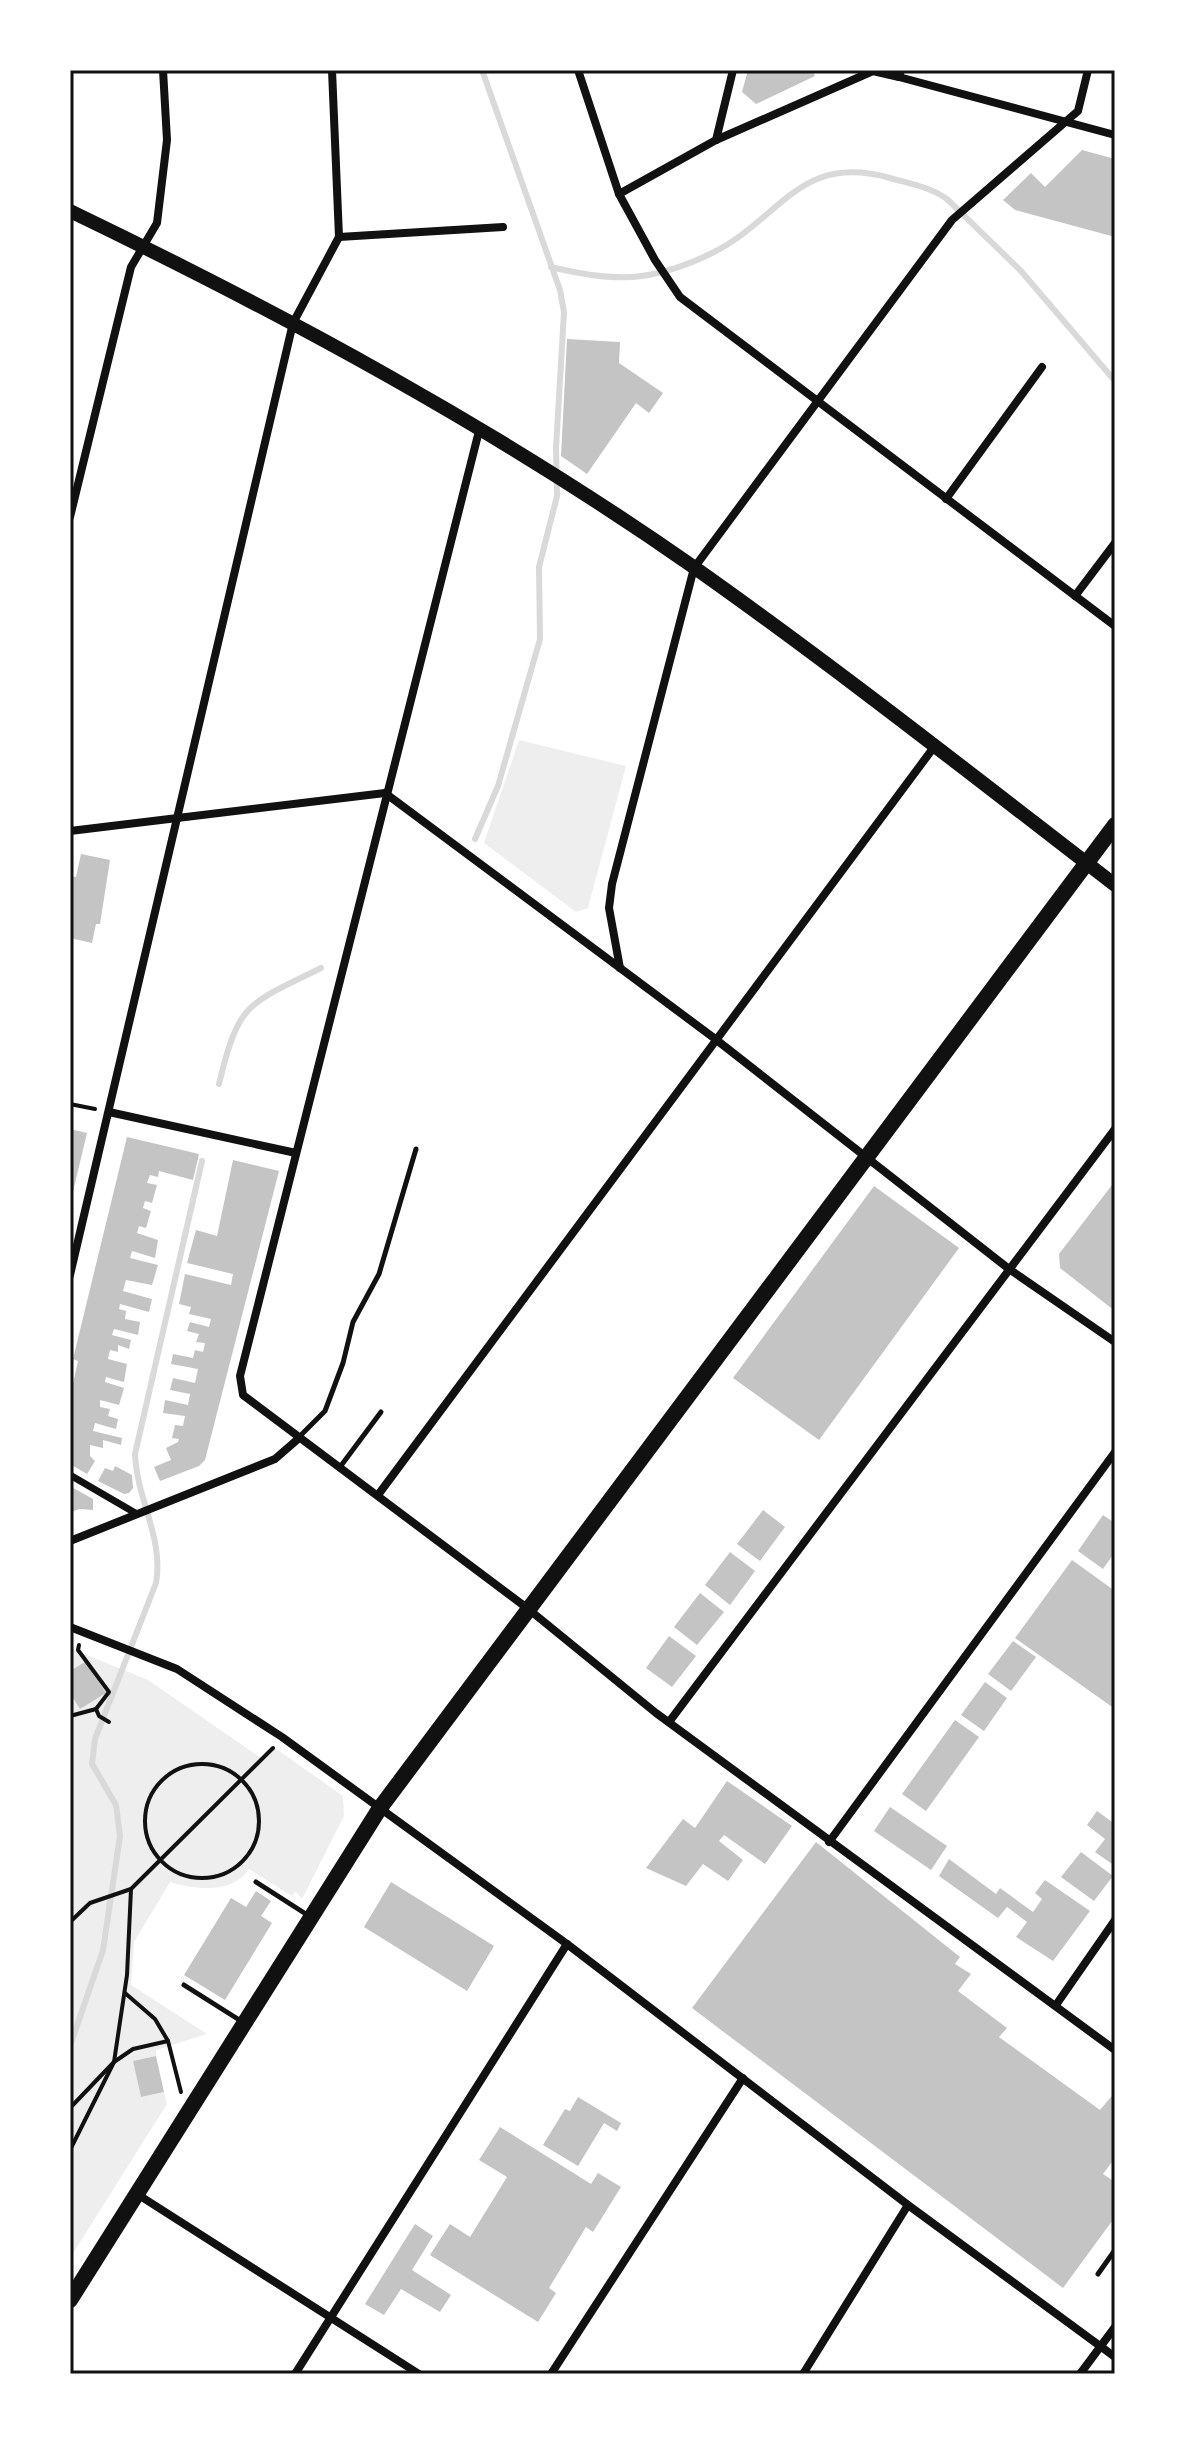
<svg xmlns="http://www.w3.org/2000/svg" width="1185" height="2444" viewBox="0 0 1185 2444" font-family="'Nunito Sans',sans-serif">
<rect width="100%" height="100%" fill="#fff"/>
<g fill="#eee">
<path d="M519,740L626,766L588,908L576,912L484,843Z"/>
<path d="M70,1648L148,1680L264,1760L275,1748L343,1796L344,1816L302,1899L296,1891L292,1896L249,1869C232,1895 194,1889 170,1882L134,1942L131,1985L207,2034L156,2050V2056L133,2061L141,2097L164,2092L167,2104L70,2258Z"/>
</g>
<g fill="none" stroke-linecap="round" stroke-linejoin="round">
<g stroke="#d9d9d9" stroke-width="6">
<path d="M551,267C613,282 650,283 710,254C781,220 798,152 890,178C911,184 930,187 947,199L1021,271L1115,381"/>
<path d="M475,839L498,786L540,639L539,567L557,496L556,448L564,312L560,290L482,70"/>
<path d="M219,1084C239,1001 247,1005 321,968"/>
<path d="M70,2046L103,1950L120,1836L116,1805L92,1764L95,1739L156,1583C164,1538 137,1501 135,1454L202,1161"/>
</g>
</g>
<g fill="#c4c4c4">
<path d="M748,70H812L815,76L756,104L742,92Z"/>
<path d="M1082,150L1115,159V237L1015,210L1003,200L1031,173L1045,187Z"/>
<path d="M567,339L620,342L619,363L663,393L649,413L636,403L587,474L561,456Z"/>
<path d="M81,854L110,860L100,924H96L92,943L70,938V876L76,877Z"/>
<path d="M70,1129L87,1133L71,1200H70Z"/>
<path d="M127,1137L199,1154L193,1180L159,1171L158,1177L150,1175L147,1183L157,1185L152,1203L145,1201L143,1208L151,1211L146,1228L139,1226L137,1233L158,1240L155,1258L132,1251L130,1258L158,1265L152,1285L126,1280L123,1291L152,1299L149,1312L120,1304L119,1309L126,1311L125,1319L140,1322L138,1335L114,1329L112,1335L131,1340L129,1349L118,1345V1352L110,1350L108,1359L127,1364L124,1382L106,1377L105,1382L124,1388L119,1405L100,1400V1407L110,1409L108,1416L118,1419L116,1429L95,1423L93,1431L122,1438L121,1445L103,1440V1448L90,1445V1456L95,1461L87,1474L70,1464V1397L78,1361L73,1359Z"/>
<path d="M233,1160L279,1171L205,1460L199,1466L160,1481L154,1467L171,1460L166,1448L178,1442L179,1439L172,1438L175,1425L183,1426L185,1416L163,1413L165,1400L188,1405L190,1394L170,1390L173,1378L195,1383L198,1369L171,1364L173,1354L193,1358L195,1350L203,1352L205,1343L196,1342L199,1334L187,1331L190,1322L209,1327L211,1319L189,1314L191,1307L179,1304L185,1274L231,1285L233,1274L187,1263L196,1230L217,1236Z"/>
<path d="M1115,1181V1311L1060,1268L1059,1254Z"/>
<path d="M874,1186L959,1248L819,1440L733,1378Z"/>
<path d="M115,1466L132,1475L133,1488L129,1493L124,1494L98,1481L105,1468L113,1471Z"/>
<path d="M70,1486L93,1499V1510L80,1509L70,1512Z"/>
<path d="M763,1510L785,1527L760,1561L737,1544Z"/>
<path d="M1103,1515L1115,1523V1552L1103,1569L1078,1551Z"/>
<path d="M730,1552L755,1571L730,1605L705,1585Z"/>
<path d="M1072,1560L1115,1591V1709L1015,1638Z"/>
<path d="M700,1593L724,1612L697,1645L674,1627Z"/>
<path d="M669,1636L696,1656L672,1687L646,1668Z"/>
<path d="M1013,1641L1036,1657L1011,1691L988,1674Z"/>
<path d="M85,1662L106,1693L80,1709L70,1693V1671Z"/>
<path d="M985,1682L1007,1698L984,1731L961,1715Z"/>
<path d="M955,1720L979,1737L926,1811L902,1794Z"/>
<path d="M727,1781L792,1826L765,1864L724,1835L719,1841L743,1860L728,1881L703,1864L686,1886L646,1868L683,1819L695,1828Z"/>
<path d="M890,1807L947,1846L931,1870L874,1831Z"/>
<path d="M1097,1811L1115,1824V1866L1095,1852L1105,1839L1087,1825Z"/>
<path d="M816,1842L960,1957L955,1964L971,1974L958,1991L1007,2028L999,2037L1100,2110L1115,2092V2158L1103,2174L1115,2182V2217L1063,2288L692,2008Z"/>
<path d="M1081,1852L1113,1876L1094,1901L1061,1877Z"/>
<path d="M949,1859L996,1894L1000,1888L1033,1912L1042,1899L1035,1893L1045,1880L1090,1911L1053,1961L1016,1937L1027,1922L1007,1907L998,1918L939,1876Z"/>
<path d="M391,1882L494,1946L467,1991L364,1927Z"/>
<path d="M256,1891L271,1901L261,1916L272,1923L225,2000L184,1975L231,1898L246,1907Z"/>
<path d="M156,2056L164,2092L141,2097L133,2061Z"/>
<path d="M578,2097L621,2123L617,2131L604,2123L578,2166L543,2145L565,2109L570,2111Z"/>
<path d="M500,2127L591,2184L598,2173L621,2187L593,2232L586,2227L549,2288L556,2293L538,2322L430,2255L450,2224L470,2237L507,2177L479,2160Z"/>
<path d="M415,2224L433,2236L412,2270L451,2295L440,2312L401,2289L384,2315L365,2304Z"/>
</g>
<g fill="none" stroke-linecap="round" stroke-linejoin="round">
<g stroke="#111" stroke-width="4">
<path d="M70,1104L95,1109"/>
<path d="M79,1645L78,1650L109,1692L96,1709"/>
<path d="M70,1712L71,1701"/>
<path d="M70,1716L96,1709L99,1716L109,1722"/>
<circle cx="202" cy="1821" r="57"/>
<path d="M70,1922L90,1903L131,1889L273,1748"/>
<path d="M70,1949V1953"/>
<path d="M125,1993L155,2019L168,2041"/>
<path d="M70,2108L114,2062L127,1975L131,1889"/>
<path d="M70,2150L114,2062L133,2049L168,2041L181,2092"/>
</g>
<g stroke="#111" stroke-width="5">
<path d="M298,1438L325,1411L343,1363L353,1322L379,1274L416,1149"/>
<path d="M340,1467L381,1412"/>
<path d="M256,1882L309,1916"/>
<path d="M184,1985L241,2021"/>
<path d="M1098,2274L1115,2250"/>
</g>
<path stroke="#111" stroke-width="7" d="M70,1475L137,1514"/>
<g stroke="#111" stroke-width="8">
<path d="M578,70L619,194L655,260L680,297L1115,626"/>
<path d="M899,77L1115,135"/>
<path d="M716,140L733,70"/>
<path d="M619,194L716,140L873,71L899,77L901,70"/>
<path d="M339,237L503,227"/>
<path d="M479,431L240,1376L243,1395L527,1608L656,1713L1115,2050"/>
<path d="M946,499L1042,367"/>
<path d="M70,517L131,267L157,223L167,140L163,70"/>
<path d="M1075,596L1115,543"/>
<path d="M385,793L714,1038L1009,1269L1115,1342"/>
<path d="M70,831L385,793"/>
<path d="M620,968L609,908L612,884L694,568L952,220L1078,111L1088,70"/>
<path d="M109,1112L296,1153"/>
<path d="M70,1275L293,323L339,237L332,70"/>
<path d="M378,1495L934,747"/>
<path d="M70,1541L275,1459L298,1439"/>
<path d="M70,1627L177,1669L282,1737L567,1944L908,2205L1115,2357"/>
<path d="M669,1722L1115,1129"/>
<path d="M829,1842L1115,1452"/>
<path d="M1056,2005L1115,1920"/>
<path d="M137,2194L419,2374"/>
<path d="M295,2374L567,1944"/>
<path d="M551,2374L743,2078"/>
<path d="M803,2374L908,2205"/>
<path d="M1080,2374L1115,2327"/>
</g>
<path stroke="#111" stroke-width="14" d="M70,211C286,315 498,430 695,568C838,669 976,778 1115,885"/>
<path stroke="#111" stroke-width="16" d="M70,2300L380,1808L1115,825"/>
</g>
<rect width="1185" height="2444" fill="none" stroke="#ffffff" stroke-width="144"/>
<rect x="72" y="72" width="1041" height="2300" fill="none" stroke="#111" stroke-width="3"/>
</svg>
